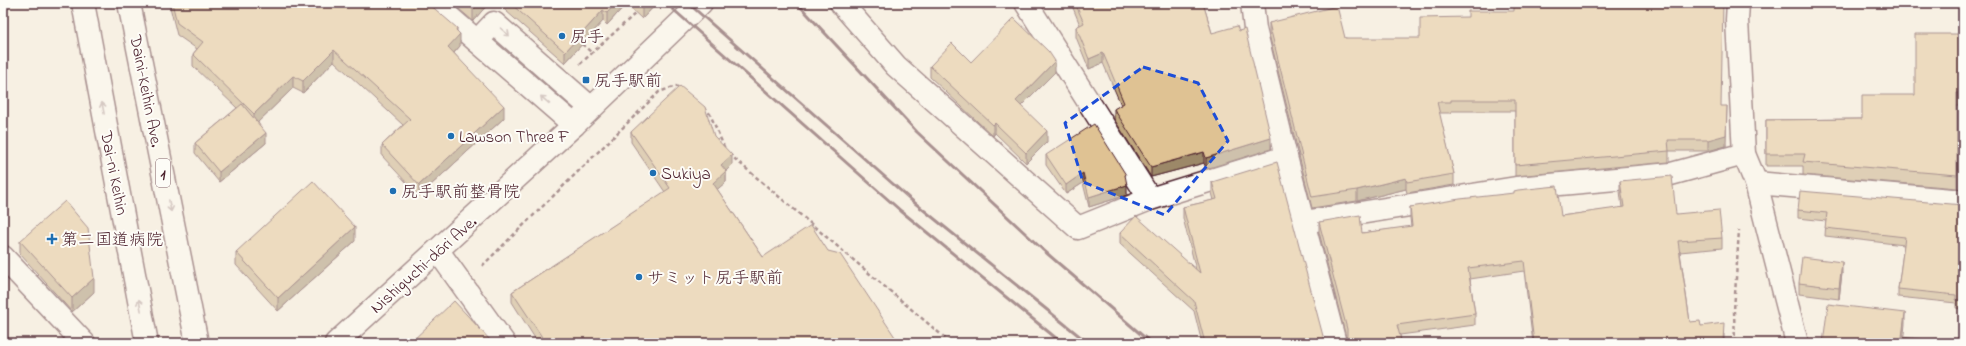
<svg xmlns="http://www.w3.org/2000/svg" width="1966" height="346" viewBox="0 0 1966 346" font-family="'Indie Flower','Klee One',sans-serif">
<rect width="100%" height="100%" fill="#f7f0e3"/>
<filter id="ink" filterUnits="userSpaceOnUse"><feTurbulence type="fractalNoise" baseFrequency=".025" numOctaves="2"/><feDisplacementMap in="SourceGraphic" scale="8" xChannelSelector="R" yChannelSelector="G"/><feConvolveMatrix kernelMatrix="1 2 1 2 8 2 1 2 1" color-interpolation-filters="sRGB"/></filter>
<g filter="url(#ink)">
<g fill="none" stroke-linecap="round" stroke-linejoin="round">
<defs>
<g id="minor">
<path d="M433,3L574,125"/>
<path d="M841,3L896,66L1078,228L1150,199L1286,157"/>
<path d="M1026,3L1150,199"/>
<path d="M1252,3L1255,29L1286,157L1335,343"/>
<path d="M1738,3L1737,20L1744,154L1756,183L1797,343"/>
<path d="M477,41L494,23L591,108"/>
<path d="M1756,183L1963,201"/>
<path d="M1304,222L1516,188L1671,174L1744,154"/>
<path d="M438,251L504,343"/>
<path d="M3,257L84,343"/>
</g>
<path id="major" d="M336,343L574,125L701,3"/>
<g id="highway">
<path d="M83,3L147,343"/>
<path d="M129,3L197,343"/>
</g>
</defs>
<use href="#minor" stroke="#4a1f2b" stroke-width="25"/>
<use href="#major" stroke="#4a1f2b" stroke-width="25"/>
<use href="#highway" stroke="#4a1f2b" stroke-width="25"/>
<g stroke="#4a1f2b" stroke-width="2.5" stroke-dasharray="4 3" stroke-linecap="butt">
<path d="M582,44L592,53"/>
<path d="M580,64L638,11"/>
<path d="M703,108L710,114L725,149"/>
<path d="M729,154L951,343"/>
<path d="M482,266L659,92L676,86L679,88"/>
<path d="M1735,343L1734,311L1739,230"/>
</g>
<use href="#minor" stroke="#fdfcf7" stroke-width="22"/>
<use href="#major" stroke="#fdfcf7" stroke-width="22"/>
<use href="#highway" stroke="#fdfcf7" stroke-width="22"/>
<g stroke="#4a1f2b" stroke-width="3">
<path d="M666,3L901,211L1062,343"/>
<path d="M688,3L910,199L1088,343"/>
<path d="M797,3L917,132L1042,249L1151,343"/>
</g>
</g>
<g fill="#c0a77e" stroke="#4a1f2b">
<path d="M169,3H428L457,31L460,46L454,53L504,118L419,196L382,156V145L403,125L334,61L303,93L293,88L258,122L266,143L219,182L195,153V143L237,108L193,66V54L197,49L177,35Z"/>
<path d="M452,3H489L473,21Z"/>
<path d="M497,3H657L642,19L626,4L607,25L603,21L565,63Z"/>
<path d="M1071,3H1203L1212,33L1271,149L1206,169L1204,163L1151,177L1114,119V109L1121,105L1103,63L1089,69L1076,37V27L1080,25Z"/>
<path d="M1269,23L1345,38L1721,106L1726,146L1708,151H1669V162L1515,176V111H1451V113H1439L1454,174V185L1407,193L1406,189L1357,201L1312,208L1269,34Z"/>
<path d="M1963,34V106H1957V188L1803,175V166H1766V120L1862,119L1915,95Z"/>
<path d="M971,62L1055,72L1021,106L1047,142L1026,163L995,133L993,136L930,77V66Z"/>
<path d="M631,132L714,136L732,165L726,171V182L717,189L763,257L828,251L899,343H538L512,302V292L665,192L631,142Z"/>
<path d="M1046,155L1126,181L1127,195L1089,207L1083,183L1066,194L1046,165Z"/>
<path d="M1620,181L1676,214L1722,238V248L1680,252L1690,322L1701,326L1724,334V343H1533L1524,271L1470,279L1475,314V325L1400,335L1401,343L1344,341L1346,337L1319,232V222L1362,233L1411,227L1410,218V207L1561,216L1622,208L1620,191Z"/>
<path d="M1212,182L1323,336L1326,342L1329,343H1202L1194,311L1120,244V233L1196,270L1183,218V207L1214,200L1212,193Z"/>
<path d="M1962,205H1963V309L1956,308V303L1898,297V289L1904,245L1825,236L1826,221L1798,218V210Z"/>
<path d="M20,241L94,292L72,312L20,254Z"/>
<path d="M355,241L278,311L236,265V252Z"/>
<path d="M1842,273L1839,299L1799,294V283Z"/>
</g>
<g fill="#9c8867" stroke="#4a1f2b">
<path d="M479,3H489L473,21V10Z"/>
<path d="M616,3H626V4L607,25V13Z"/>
<path d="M646,3H657L642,19V7Z"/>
<path d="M603,10V21L565,63V52Z"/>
<path d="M457,28V37L460,34V46L448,59V47L456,30Z"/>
<path d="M334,50V61L303,93V81Z"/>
<path d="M1103,53V63L1089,69V59Z"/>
<path d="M1055,61V72L1016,111V101Z"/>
<path d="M293,76V88L254,126V114Z"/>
<path d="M504,106V118L419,196V185Z"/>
<path d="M1727,106L1726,146L1708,151V140Z"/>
<path d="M995,123V133L993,136V125Z"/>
<path d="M1047,131V142L1026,163V153Z"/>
<path d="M266,133V143L219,182V172Z"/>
<path d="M1271,138V149L1206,169V158Z"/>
<path d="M1204,152V163L1151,177V167Z"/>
<path d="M732,155V165L726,171V182L713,193V183L721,165Z"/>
<path d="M1083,173V183L1066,194V185Z"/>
<path d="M1406,178V189L1357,201V190Z"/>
<path d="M1127,185V195L1089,207V197Z"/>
<path d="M355,227V241L278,311V298Z"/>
<path d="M1842,262V273L1839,299V288Z"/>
<path d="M94,278V292L72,312V298Z"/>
<path d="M1905,313V324L1903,343L1902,337Z"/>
<path d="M1401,340V343H1391Z"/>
</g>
<g fill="#dfc293" stroke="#4a1f2b">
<path d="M172,3H428L457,28L456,30L460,34L448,47L504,106L419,185L382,145L410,119L334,50L303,81L293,76L254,114L193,54L203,42L177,23Z"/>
<path d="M466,3H479L473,10Z"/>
<path d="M510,3H616L607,13L603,10L565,52Z"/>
<path d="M638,3H646L642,7Z"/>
<path d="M1075,3H1203L1212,33L1237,26L1239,31L1245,29L1271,138L1206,158L1204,152L1151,167L1114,109L1124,103L1103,53L1089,59L1076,27L1084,23Z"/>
<path d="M1581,3H1723L1721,106H1727L1726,135L1708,140H1668L1669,151L1515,165V100H1451V102H1437L1454,174L1407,182L1406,178L1357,190L1312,197L1269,23L1337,6L1345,38H1420V18L1468,17V11H1514V7H1581Z"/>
<path d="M1014,18L1049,52L1055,61L1016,101L1047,131L1026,153L995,123L993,125L930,66L952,43L971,62Z"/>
<path d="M1915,34H1963V93H1957V175L1803,162L1805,154H1766V120L1862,119V95H1915Z"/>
<path d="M680,86L705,107L714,136L732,155L721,165L726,171L713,183L763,257L811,225L828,251L840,254L899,343H546L512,292L670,188L631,132Z"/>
<path d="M242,104L266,133L219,172L195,143Z"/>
<path d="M1094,124L1126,175H1125L1127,185L1089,197L1083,173L1066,185L1046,155Z"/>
<path d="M1277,162L1323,336L1326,342L1329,343H1205L1194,301L1120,233L1136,216L1200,273L1183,207L1217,199L1212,182Z"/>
<path d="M1672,176L1676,214L1719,210L1722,238L1678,241L1690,322L1700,321L1701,326L1724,323L1723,343H1534L1524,261L1468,268L1475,314L1397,325L1401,340L1391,343H1341L1344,341L1347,336V329L1319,222L1360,215L1362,233L1412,226L1410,207L1460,199L1514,193V191L1518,190L1557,186L1561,216L1624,207L1620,181Z"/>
<path d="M313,181L355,227L278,298L236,252Z"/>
<path d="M1800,191L1963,205V300H1956V295L1898,289L1905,237L1825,228L1827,213L1798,210Z"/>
<path d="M65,201L88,228L94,278L72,298L20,241Z"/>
<path d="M1802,257L1842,262L1839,288L1799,283Z"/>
<path d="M454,301L491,341L489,343H410Z"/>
<path d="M1828,304L1905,313L1902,337L1953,343H1823Z"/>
</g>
<defs><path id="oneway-shaft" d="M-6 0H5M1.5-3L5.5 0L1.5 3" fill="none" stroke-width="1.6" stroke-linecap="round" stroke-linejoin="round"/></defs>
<g stroke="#ac999b">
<use href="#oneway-shaft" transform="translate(505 32) rotate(41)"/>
<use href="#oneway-shaft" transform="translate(545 100) rotate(-139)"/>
<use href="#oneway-shaft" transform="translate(103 108) rotate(-101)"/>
<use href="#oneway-shaft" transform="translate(170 206) rotate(79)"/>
<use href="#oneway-shaft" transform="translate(140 305) rotate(-101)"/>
</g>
</g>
<path d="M0 0H1966V346H0ZM1143,67L1198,83L1228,141L1165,215L1083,182L1065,123Z" fill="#f7f0e3" fill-opacity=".55" fill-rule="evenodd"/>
<path fill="none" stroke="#1d4ed8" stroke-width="3" stroke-dasharray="8 5" stroke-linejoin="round" d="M1143,67L1198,83L1228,141L1165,215L1083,182L1065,123Z"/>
<g fill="#1f6fb2" stroke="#fdfcf7" stroke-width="1.5">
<circle cx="562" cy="36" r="4"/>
<rect x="582" y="76" width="8" height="8" rx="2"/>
<circle cx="451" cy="136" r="4"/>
<circle cx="653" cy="173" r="4"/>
<circle cx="393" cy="191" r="4"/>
<path d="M50 233h4v4h4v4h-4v4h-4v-4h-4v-4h4z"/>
<circle cx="639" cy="277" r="4"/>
</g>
<g text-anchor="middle" stroke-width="4" stroke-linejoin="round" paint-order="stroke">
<rect fill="#fdfcf7" stroke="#806168" stroke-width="1" x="156" y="159" width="14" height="28" rx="3"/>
<g font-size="16" font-weight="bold" fill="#4a1f2b">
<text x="163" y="179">1</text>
</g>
<g font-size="17" fill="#4a1f2b" stroke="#fdfcf7" text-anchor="start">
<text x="570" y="42">尻手</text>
<text x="594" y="86">尻手駅前</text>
<text x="459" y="142">Lawson Three F</text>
<text x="661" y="179">Sukiya</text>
<text x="401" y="197">尻手駅前整骨院</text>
<text x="61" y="245">第二国道病院</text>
<text x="647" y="283">サミット尻手駅前</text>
</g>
<g font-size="17" fill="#4a1f2b" stroke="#fdfcf7">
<text transform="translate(147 91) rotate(79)" y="6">Daini-Keihin Ave.</text>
<text transform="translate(115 173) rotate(79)" y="6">Dai-ni Keihin</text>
<text transform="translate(423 264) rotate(-42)" y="6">Nishiguchi-dōri Ave.</text>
</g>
</g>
<rect width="1966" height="346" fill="none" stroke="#fdfcf7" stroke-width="16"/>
<rect x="8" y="8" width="1950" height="330" fill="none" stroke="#4a1f2b" stroke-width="1.5" filter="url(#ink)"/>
</svg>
